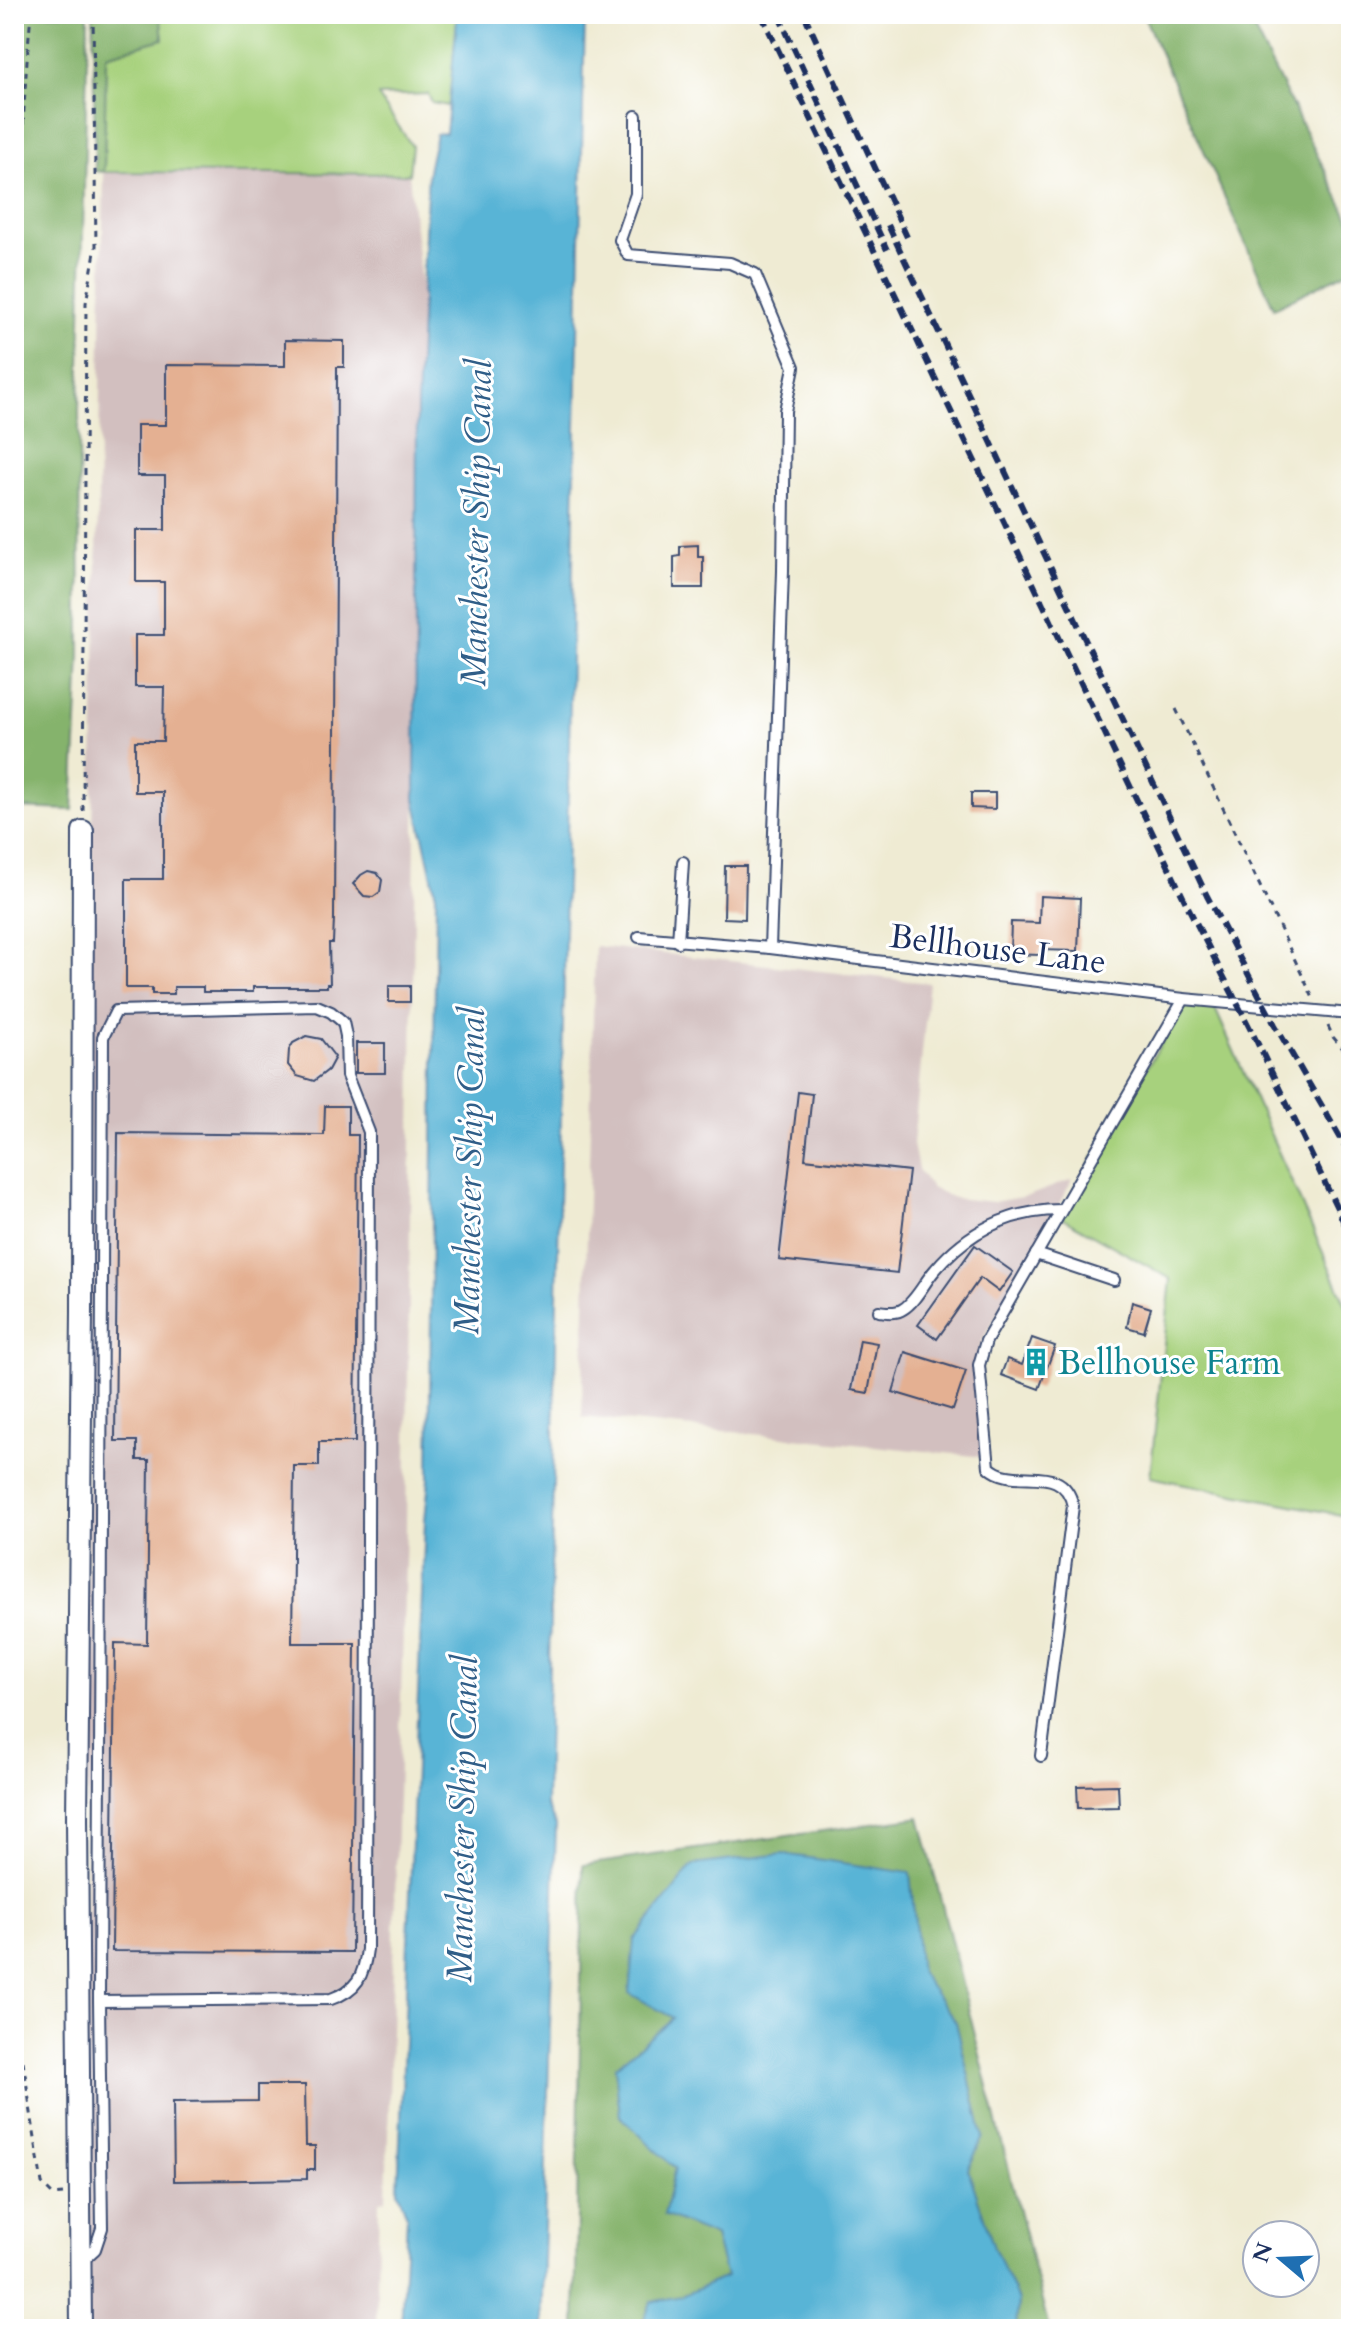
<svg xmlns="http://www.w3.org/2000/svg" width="1365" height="2343" viewBox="0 0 1365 2343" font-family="Cardo,serif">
<rect width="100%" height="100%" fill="#fff"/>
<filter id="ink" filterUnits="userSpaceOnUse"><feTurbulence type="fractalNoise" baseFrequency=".0125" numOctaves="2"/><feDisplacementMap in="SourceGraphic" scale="16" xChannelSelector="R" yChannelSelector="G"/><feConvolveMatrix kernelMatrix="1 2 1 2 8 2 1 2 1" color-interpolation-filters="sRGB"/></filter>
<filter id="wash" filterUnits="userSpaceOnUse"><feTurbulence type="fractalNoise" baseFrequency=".006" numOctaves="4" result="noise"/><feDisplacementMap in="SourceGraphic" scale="32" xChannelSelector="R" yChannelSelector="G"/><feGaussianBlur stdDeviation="1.8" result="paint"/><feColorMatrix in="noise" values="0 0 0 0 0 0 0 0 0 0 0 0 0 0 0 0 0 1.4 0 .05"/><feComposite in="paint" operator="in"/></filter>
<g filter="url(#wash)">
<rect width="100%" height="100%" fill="#efebd3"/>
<g fill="#d2bfbf">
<path d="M104,172L409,174L422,291L406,1530L386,2199L379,2201L376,2329H88L86,2168L89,993Z"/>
<path d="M595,946L929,983L913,1144L918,1169L931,1188L954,1198L993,1202L1028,1196L1073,1179L984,1337L974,1364L985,1457L582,1417Z"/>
</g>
<g fill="#a7d17d" stroke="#61806e" stroke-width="2">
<path d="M160,14H454L457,19L449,106L432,103L428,94L378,96L412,146L409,174L104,172L106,55L163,39Z"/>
<path d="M1185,1003L1214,1006L1351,1316V1517L1150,1477L1171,1279L1059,1216Z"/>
</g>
<g fill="#85b36c" stroke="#507165" stroke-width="2">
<path d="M14,14H88L79,411L80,655L73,810L14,808Z"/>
<path d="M93,14H160L163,39L106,55L104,172L95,171Z"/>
<path d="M1143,14H1246L1351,222V270L1274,308Z"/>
<path d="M920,1817L1049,2329H575L583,1865Z"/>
</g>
<g fill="#58b4d6" stroke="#3a729a" stroke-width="2">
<path d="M454,14H585L546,1805L556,1825L541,2329H401L407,2216L398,2191L425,1520L429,1479L436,895L415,799L417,404L428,171L436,134L446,133L457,20Z"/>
<path d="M783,1854L910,1873L920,1972L956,2022L983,2137L968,2169L994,2248L1018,2300L1016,2329H641L651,2302L681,2296L726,2277L715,2236L664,2215L675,2168L620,2116L615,2067L673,2018L629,1993L634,1940L693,1865Z"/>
</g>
<g id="blocks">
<g fill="#e4b092">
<path d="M285,340L344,341V367H337L334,918L333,943H329L330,984H327V987H253V992H203V987H174V994H152V988H126V879H163V792H135V741H163L164,687H135V635H164V582H136V530H165V476H137V425H166V365L285,366Z"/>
<path d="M698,545V557H703V588H674V557L680,556V546Z"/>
<path d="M971,793H995V809L971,808Z"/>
<path d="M725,866H746L745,919L724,918Z"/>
<path d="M368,871L377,873L382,880L380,892L373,897L364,896L353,884L361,875Z"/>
<path d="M1040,896L1080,898L1078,951L1040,950V955L1010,954L1011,922L1039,923Z"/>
<rect x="389" y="986" width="21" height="16"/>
<path d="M306,1036L321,1039L335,1057L328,1070L314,1081L297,1076L288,1065L289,1050L293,1043Z"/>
<rect x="356" y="1043" width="29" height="30"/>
<path d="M798,1092L812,1094L805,1159L909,1171L897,1273L779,1260Z"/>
<path d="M325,1106H348V1135H358L355,1442H319V1466H294L292,1643H355L352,1952L112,1951L115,1643L147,1644L149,1460H137V1441H115L118,1133L324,1135Z"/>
<path d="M975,1245L1013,1272L999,1292L980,1278L937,1339L918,1325Z"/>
<path d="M1132,1302L1151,1308L1144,1332L1127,1327Z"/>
<path d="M1032,1338L1055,1346L1039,1389L1001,1375L1007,1359L1022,1365Z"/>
<path d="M860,1340L877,1343L868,1393L851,1390Z"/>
<path d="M905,1352L966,1371L953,1410L893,1392Z"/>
<path d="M1118,1785L1119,1807L1078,1808L1077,1786Z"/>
<path d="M258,2085H305L306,2146H315V2170H307V2179L174,2181L173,2102L258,2101Z"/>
</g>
</g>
</g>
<g filter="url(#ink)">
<use href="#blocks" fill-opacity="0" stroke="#3b4b70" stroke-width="2"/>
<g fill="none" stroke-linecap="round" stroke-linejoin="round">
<defs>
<g id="service">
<path d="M636,116V194L620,240L628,255L730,263L755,274L794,367L785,411L783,571L770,948"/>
<path d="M639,937L770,948L1184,999L1351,1014"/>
<path d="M678,942L683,862"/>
<path d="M1036,1254L1114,1280"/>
<path d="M879,1311C887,1312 896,1314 903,1309C916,1301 925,1281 935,1270C968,1231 1011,1210 1061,1210"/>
<path d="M1041,1756L1073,1506C1063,1459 1014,1491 989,1467L979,1365L986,1341L1184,999"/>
<path d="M82,2261L95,2249L102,2228L99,2001L103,1037L116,1011L317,1006L331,1012L343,1022L346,1036L347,1076L369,1132L367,1949C364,1976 357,1990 331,1999L99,2001"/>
</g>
<path id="minor" d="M81,2329L77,1818L82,1311L83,831"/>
</defs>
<use href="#service" stroke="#3b4b70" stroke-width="14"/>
<use href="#minor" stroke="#3b4b70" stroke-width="24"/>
<g stroke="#3b4b70" stroke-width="3" stroke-dasharray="6 6" stroke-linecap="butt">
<path d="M14,340C27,295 20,246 21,199C22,137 25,75 31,14"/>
<path d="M1176,709L1313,998"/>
<path d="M14,806L19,1030L14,1057"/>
<path d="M83,811L86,303L96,246L93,14"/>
<path d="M1328,1026L1333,1037L1351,1058"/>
<path d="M14,1167L22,1201L14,1267"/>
<path d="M14,1344L20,1419L14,1440"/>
<path d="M14,2039L23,2061L42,2184L53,2195L63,2194"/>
</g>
<use href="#service" stroke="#fff" stroke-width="10"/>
<use href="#minor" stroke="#fff" stroke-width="20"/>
<g stroke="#1b2f5e" stroke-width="6" stroke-dasharray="12 6" stroke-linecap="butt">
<path d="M761,14L1187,905L1257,1042L1351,1237"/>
<path d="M778,14L887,250"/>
<path d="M804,14L907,237"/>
<path d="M888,225L1207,896L1275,1025L1351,1156"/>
</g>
</g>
</g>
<defs>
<symbol id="building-bare" viewBox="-9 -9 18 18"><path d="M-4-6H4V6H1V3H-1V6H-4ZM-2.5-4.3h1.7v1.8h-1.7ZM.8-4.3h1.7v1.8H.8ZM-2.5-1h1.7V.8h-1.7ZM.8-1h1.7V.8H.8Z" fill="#0f9aa8" stroke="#fff" stroke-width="2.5" paint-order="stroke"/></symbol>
</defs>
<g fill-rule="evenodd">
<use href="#building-bare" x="1016" y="1342" width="40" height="40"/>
</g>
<g text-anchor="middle" stroke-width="6" stroke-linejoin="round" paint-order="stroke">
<g font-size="34" fill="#1b2f5e" stroke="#fff">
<text transform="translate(998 948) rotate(7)" y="12">Bellhouse Lane</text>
</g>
<g font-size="34" fill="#0d838f" stroke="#fff" text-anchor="start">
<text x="1058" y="1374">Bellhouse Farm</text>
</g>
<g font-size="36" font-style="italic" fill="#305e88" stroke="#fff">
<text transform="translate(475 523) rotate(-89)" y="13">Manchester Ship Canal</text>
<text transform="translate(468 1171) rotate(-89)" y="13">Manchester Ship Canal</text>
<text transform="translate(461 1819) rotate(-89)" y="13">Manchester Ship Canal</text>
</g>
</g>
<rect width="1365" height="2343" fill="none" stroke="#fff" stroke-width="48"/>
<g transform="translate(1281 2259) rotate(289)"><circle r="38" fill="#ffffff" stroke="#a4acbf" stroke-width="2"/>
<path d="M0-6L14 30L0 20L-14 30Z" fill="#1f6fb2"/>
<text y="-12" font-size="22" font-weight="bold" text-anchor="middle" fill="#1b2f5e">N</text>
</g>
</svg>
